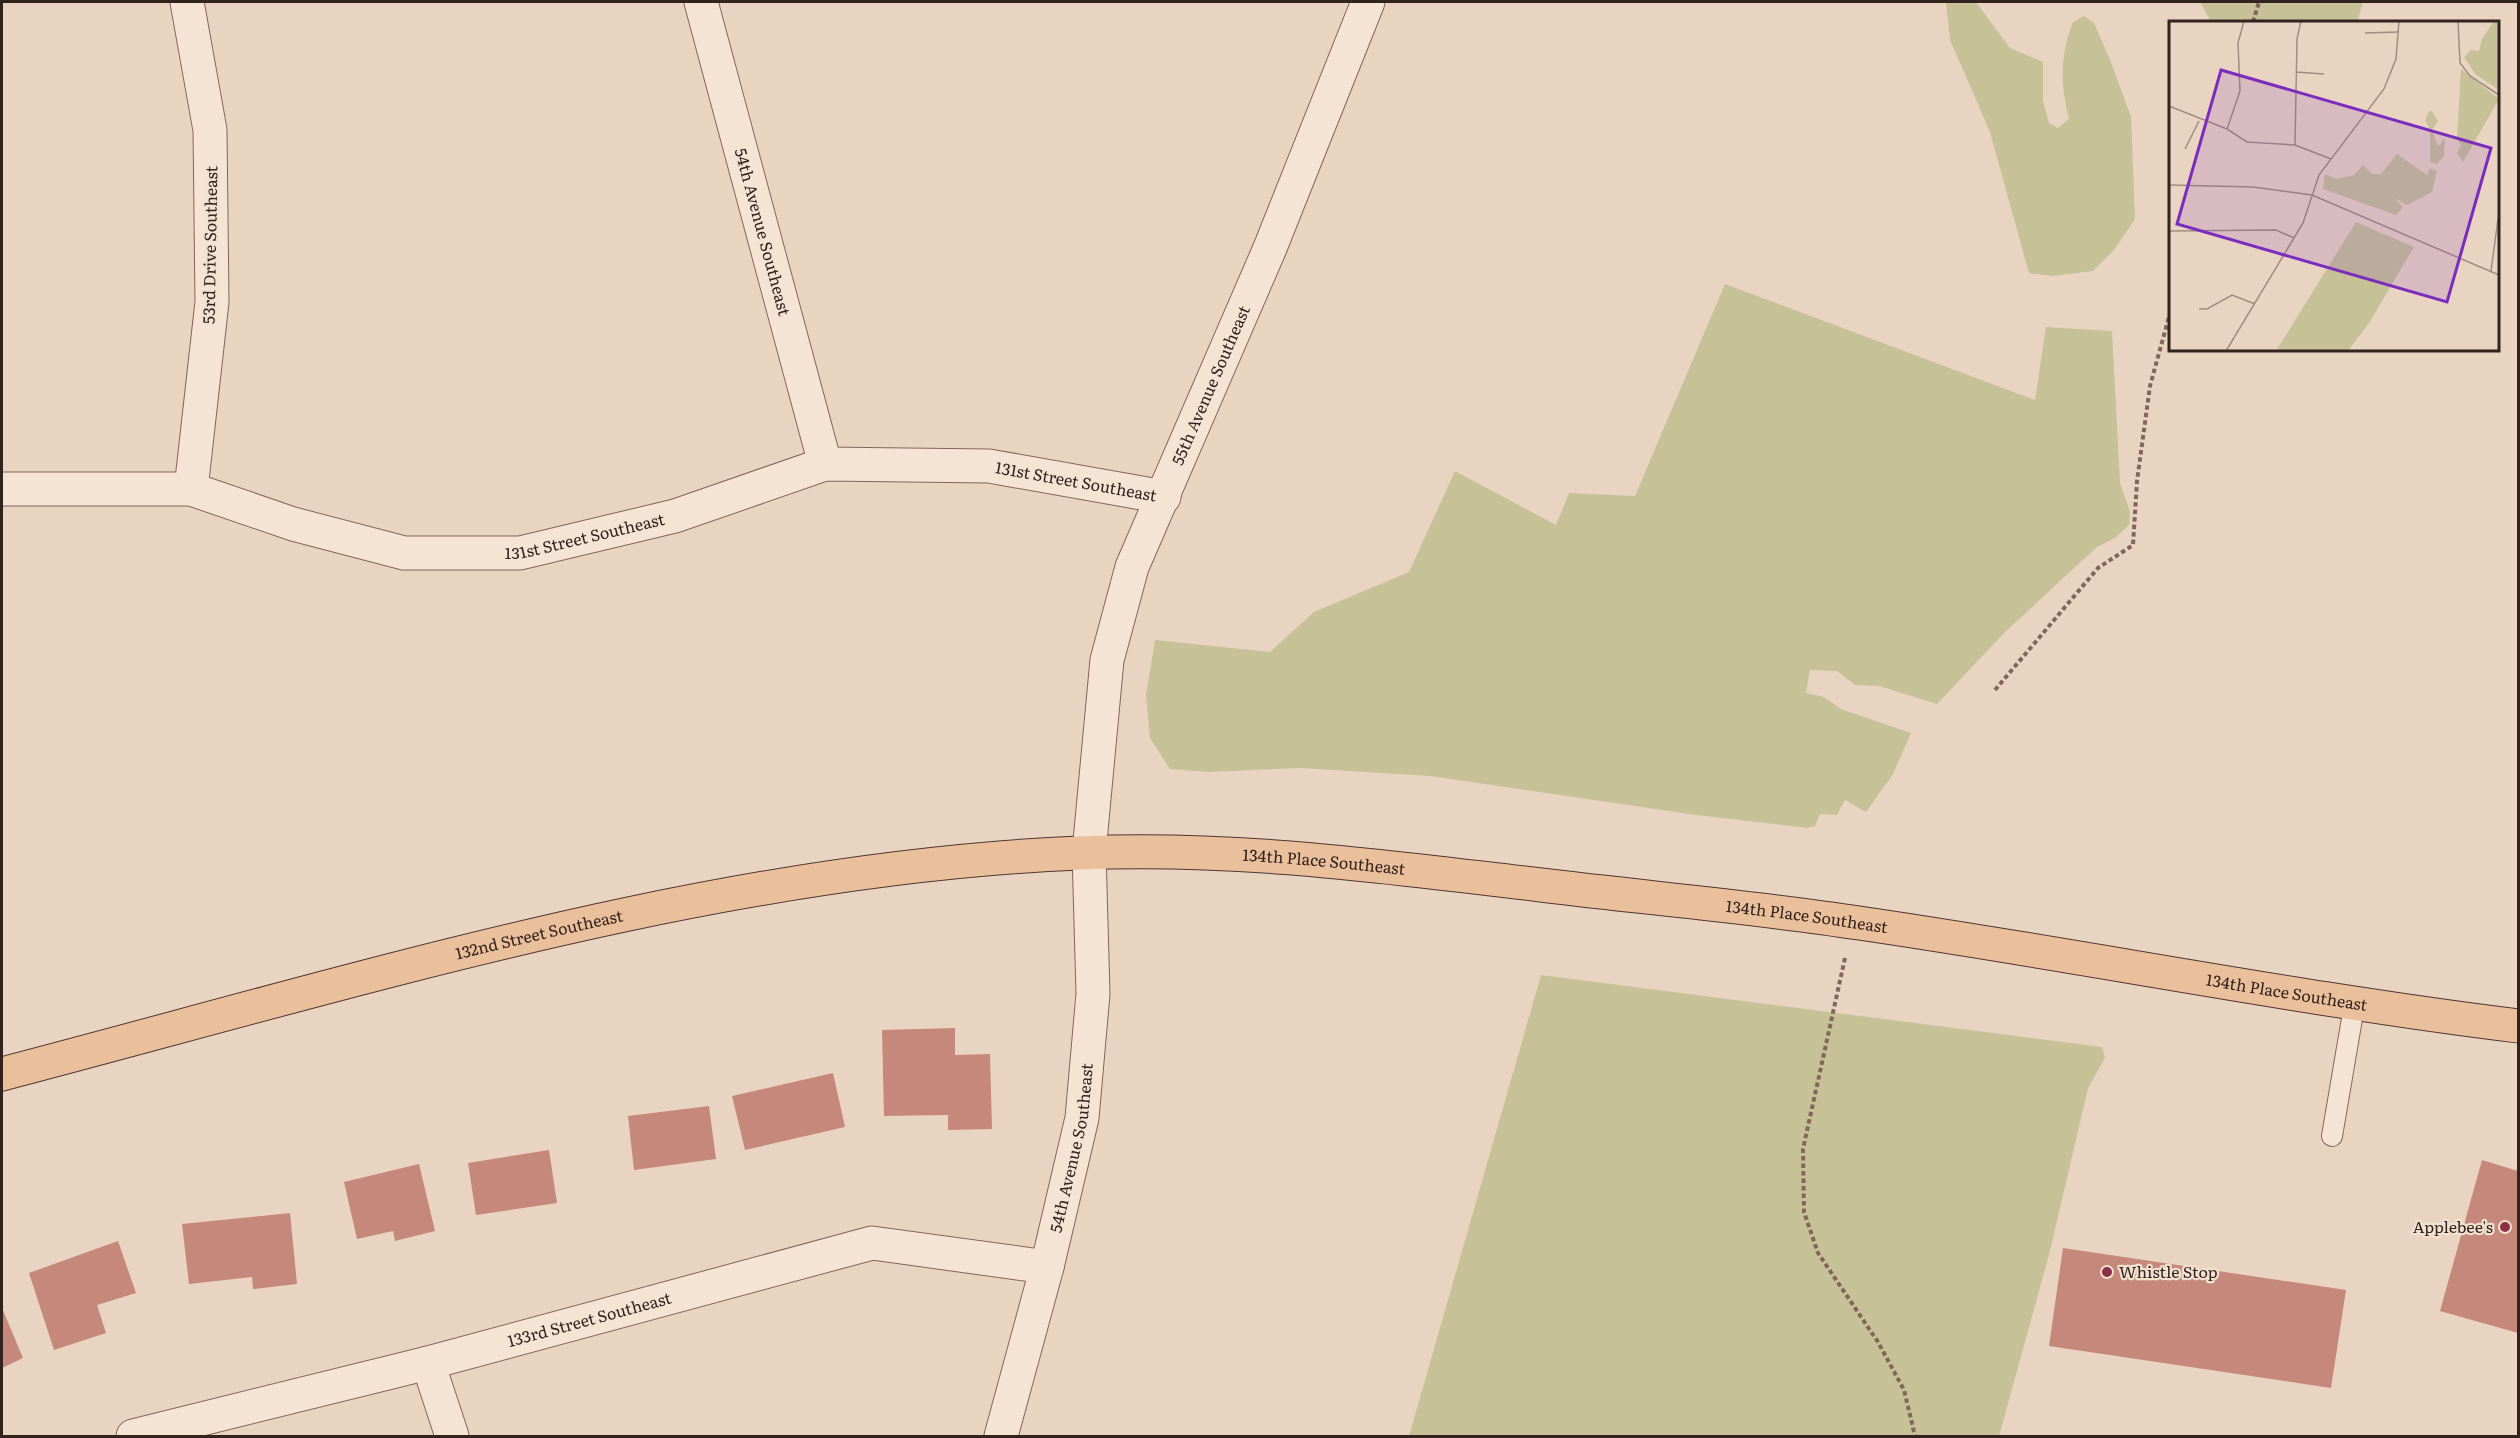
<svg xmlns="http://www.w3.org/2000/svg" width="2520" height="1438" viewBox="0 0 2520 1438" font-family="Literata,serif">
<rect width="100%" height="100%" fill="#e9d4c2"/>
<g fill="#c6c197">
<path d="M1946,2H1976L2010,48L2043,62V101L2049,123L2058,128L2069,119C2060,84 2060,55 2073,22L2084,16L2094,23L2111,62L2131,117L2135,219L2114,250L2093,271L2053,276L2029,273L1990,132L1950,40Z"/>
<path d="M2200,2H2363L2357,22H2215L2210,20Z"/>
<path d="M1725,284L2035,400L2046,327L2112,331L2120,483L2130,512L2129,525L2115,538L2097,547L2006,631L1937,704L1879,686L1855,685L1837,671L1810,670L1806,693L1824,697L1841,709L1911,733L1893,774L1866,812L1845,800L1837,815L1820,814L1815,826L1807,828L1696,815L1430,776L1301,768L1208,772L1170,769L1150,738L1146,695L1155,640L1270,652L1314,612L1409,572L1455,471L1556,525L1569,493L1635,496Z"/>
<path d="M1541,975L2102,1047L2105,1058L2088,1088L2049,1255L1999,1436H1409Z"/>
</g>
<g fill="#c5887a">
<path d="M955,1028V1055L990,1054L992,1129L948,1130V1115L884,1116L882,1030Z"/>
<path d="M833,1073L845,1127L745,1150L732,1096Z"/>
<path d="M709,1106L716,1159L634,1170L628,1116Z"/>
<path d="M549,1150L557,1203L476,1215L468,1163Z"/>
<path d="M2482,1160L2518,1171V1333L2440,1311Z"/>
<path d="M419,1164L435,1231L395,1241L393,1231L357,1239L344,1182Z"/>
<path d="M290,1213L297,1284L253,1289L252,1277L189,1284L182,1224Z"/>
<path d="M118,1241L136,1293L97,1305L106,1333L54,1350L29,1273Z"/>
<path d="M2063,1248L2346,1290L2331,1388L2049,1346Z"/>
<path d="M2,1308L23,1358L2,1368Z"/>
</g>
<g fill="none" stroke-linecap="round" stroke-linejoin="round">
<defs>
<path id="service" d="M2332,1136L2355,1001"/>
<g id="minor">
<path d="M187,2L210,130L212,302L191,489"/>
<path id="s1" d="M701,2L825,464"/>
<path id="s2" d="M2,489H191L293,524L404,553H520L675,516L825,464L989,466L1164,497"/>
<path d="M428,1363L452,1436"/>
<path id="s3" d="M133,1436L428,1363L872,1243L1047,1267"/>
<path id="s4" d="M1001,1436L1047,1267L1082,1118L1093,994L1089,852L1107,660L1132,567L1270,248L1368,2"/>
</g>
<g id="primary">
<path id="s5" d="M2,1074C354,982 715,868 1080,853C1234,846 1388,867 1541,885C1647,898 1754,907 1859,923C2079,955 2298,999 2518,1026"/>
</g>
</defs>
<use href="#service" stroke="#82665b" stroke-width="22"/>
<use href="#minor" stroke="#82665b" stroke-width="35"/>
<use href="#primary" stroke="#4f362f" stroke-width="35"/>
<g stroke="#82665b" stroke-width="4" stroke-dasharray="4.5 3" stroke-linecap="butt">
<path d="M2253,22L2259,2"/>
<path d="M1995,690L2098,568L2133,545L2137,481L2150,386L2170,313"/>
<path d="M1845,958L1803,1149L1804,1212L1818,1253L1878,1342L1904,1390L1915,1436"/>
</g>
<use href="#service" stroke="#f5e3d4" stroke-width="20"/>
<use href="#minor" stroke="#f5e3d4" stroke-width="33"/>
<use href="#primary" stroke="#eabf9c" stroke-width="33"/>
</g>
<g fill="#8b3046" stroke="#f2e0d0" stroke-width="2">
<circle cx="2505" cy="1227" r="6"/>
<circle cx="2107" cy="1272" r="6"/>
</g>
<g text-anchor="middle" stroke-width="4.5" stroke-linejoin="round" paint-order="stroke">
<g font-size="16" fill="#33231e" stroke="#f2e0d0">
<text dy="6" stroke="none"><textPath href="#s1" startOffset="238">54th Avenue Southeast</textPath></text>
<text transform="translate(210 245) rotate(-89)" y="6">53rd Drive Southeast</text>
<text dy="6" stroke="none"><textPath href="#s4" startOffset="1082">55th Avenue Southeast</textPath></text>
<text dy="6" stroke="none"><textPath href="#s2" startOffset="1098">131st Street Southeast</textPath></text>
<text dy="6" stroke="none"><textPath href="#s2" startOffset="594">131st Street Southeast</textPath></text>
<text dy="6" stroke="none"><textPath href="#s5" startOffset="1347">134th Place Southeast</textPath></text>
<text dy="6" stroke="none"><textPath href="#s5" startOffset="1833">134th Place Southeast</textPath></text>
<text dy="6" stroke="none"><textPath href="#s5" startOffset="555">132nd Street Southeast</textPath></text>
<text dy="6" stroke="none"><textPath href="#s5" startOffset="2319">134th Place Southeast</textPath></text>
<text dy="6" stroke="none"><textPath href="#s4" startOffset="297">54th Avenue Southeast</textPath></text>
<text dy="6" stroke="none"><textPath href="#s3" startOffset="471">133rd Street Southeast</textPath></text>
</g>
<g font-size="16" fill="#33231e" stroke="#f2e0d0" text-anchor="end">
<text x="2493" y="1233">Applebee's</text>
<text x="2119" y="1278" text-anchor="start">Whistle Stop</text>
</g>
</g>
<g transform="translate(2169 21)">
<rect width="330" height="330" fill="#e9d4c2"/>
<path d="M325,0H330V69L306,53L295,36L302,29L310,30L313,18ZM292,48L330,78L294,141L288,132L292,124L288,118ZM260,90H263L269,100L263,109L269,126L276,116L275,135L268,143L261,141V109L256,99ZM228,133L258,154L261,147L268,150L263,171L238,184L225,177L234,186L227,194L154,168L156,153L168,158L185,154L194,144L203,153H212ZM187,201L245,226L200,302L179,330H107Z" fill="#c6c197"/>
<path fill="none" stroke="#a08d80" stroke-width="1.5" d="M289,0L291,42L301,55L330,74M196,12L230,11M127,51L155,53M0,85L58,108L78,121L126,124L162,138M58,108L71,70L69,22L75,0M126,124L128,18L132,0M16,128L30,100M0,164L84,166L143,174L330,254M0,210L107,209L125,217M322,250L329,198M30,288H38L63,274L86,283M57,330L134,202L150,154L215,68L227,38L230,0"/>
<path fill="#7b2cbf" fill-opacity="0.15" stroke="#7b2cbf" stroke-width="3" d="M52,49L322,127L278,281L8,203Z"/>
<rect width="330" height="330" fill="none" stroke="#33231e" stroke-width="3"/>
</g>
<rect width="2520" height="1438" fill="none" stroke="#33231e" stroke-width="6"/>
</svg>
